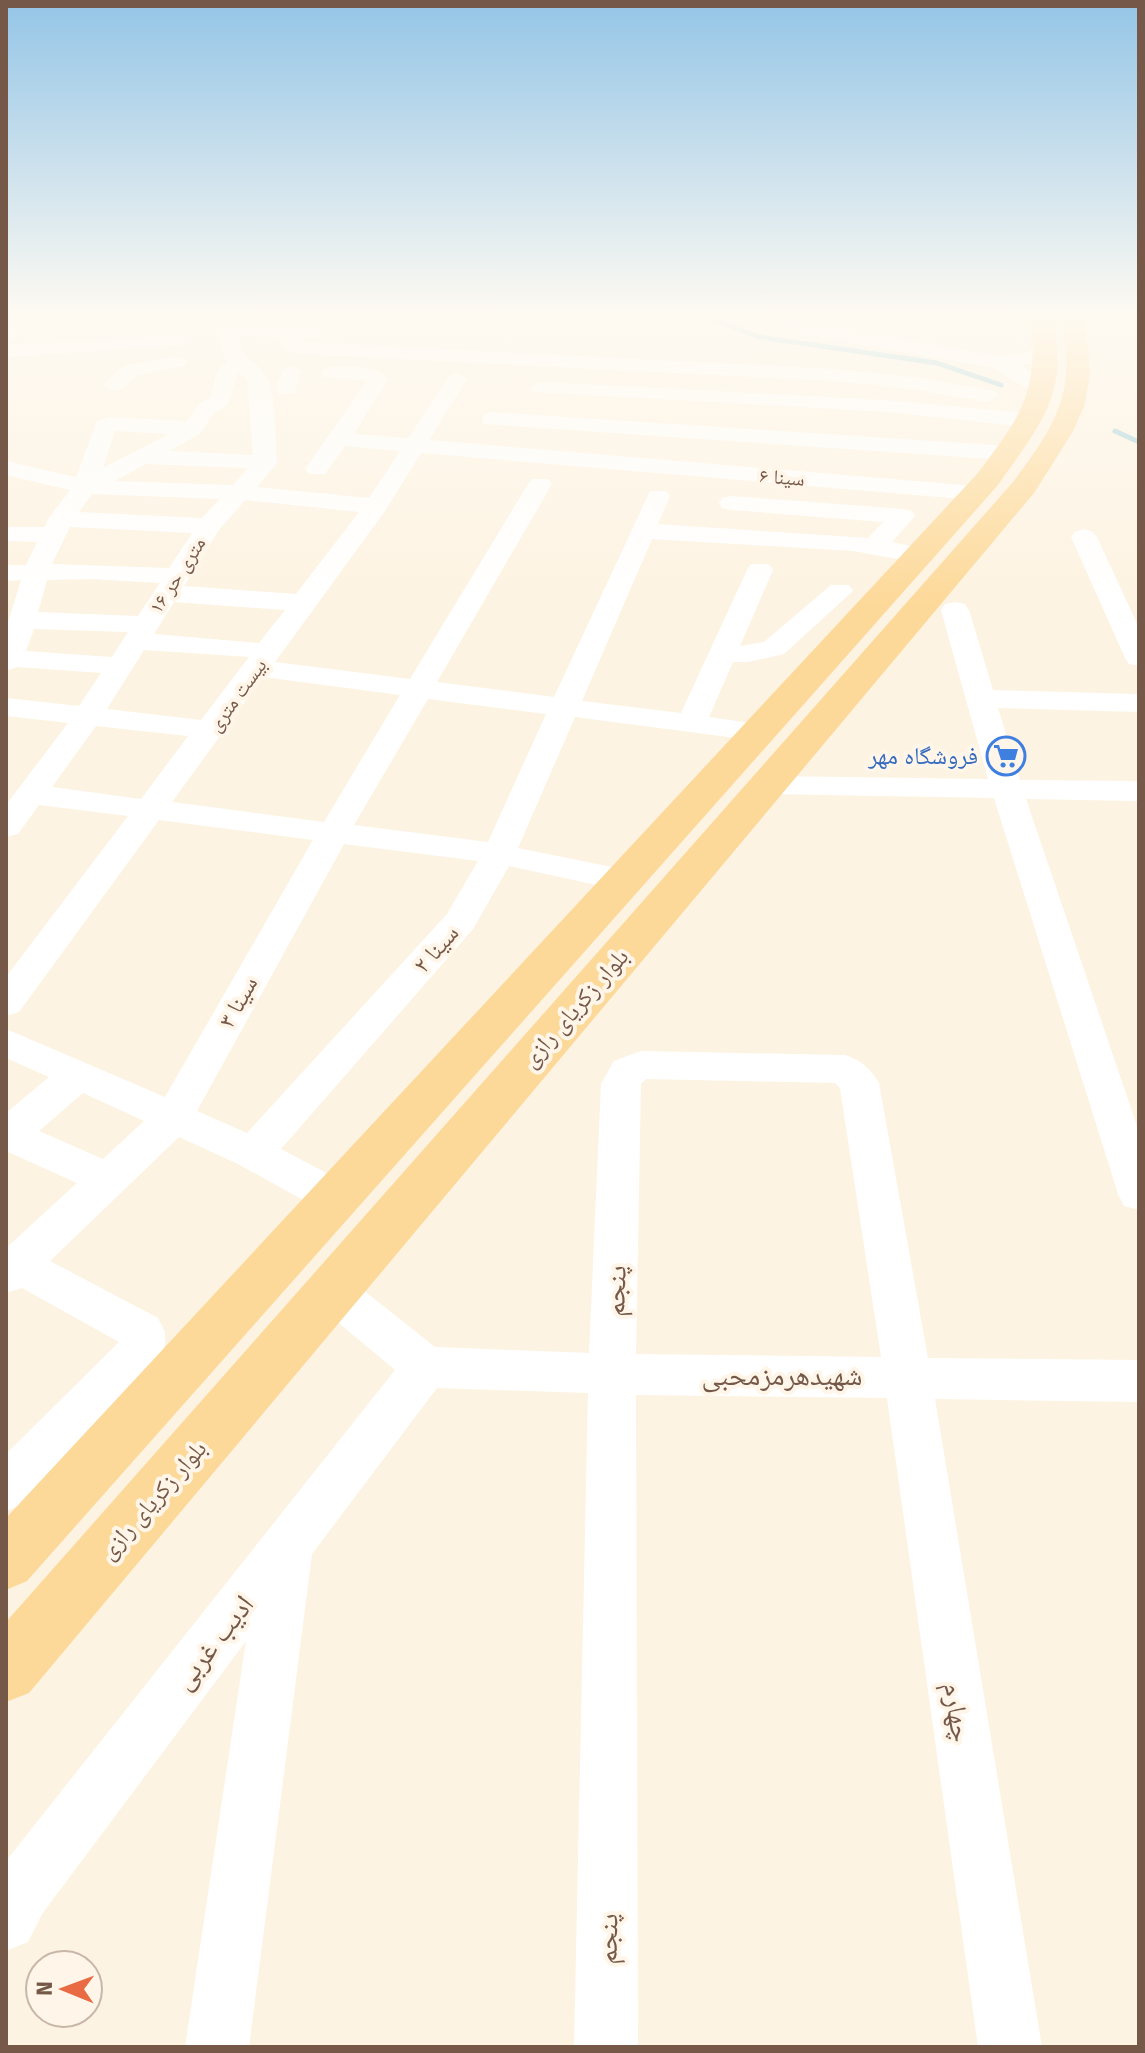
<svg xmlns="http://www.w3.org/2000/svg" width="1145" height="2053" viewBox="0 0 1145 2053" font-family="'Fira Sans','Noto Naskh Arabic',sans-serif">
<rect width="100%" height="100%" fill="#fdf3e2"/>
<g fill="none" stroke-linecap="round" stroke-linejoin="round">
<g stroke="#9cced8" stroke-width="5">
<path d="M702,316L759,337L937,363L1001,385"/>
<path d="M1115,431L1139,442"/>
</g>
<g fill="#fff" fill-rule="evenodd">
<path d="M6,316H25L13,338L6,340Z"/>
<path d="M209,316H229L231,324L315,327L325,333L315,339L301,338L303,342L834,369L911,377L995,391L998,396L987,402L911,389L834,381L303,354L284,350L281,337L236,335C246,364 251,356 265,375C277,392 275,442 277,463L257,487L369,498L400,451L345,446L325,474H309L305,469L367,381L324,377L321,373L324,369C342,364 377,364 388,380L354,434L408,438L450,375L457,373L467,379L429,440L975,486L983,488L987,493L983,498L975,500L421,453L385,511L275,662L410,679L528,484L532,479H548L552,484L437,682L554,697L650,491H666L670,496L658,524L868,538L883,522L731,510L722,508L719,503L722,498L731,496L903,509L912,511L915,516L892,542L929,550L933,555L929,560L920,563L853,551L652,539L582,701L681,713L747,570L751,564H769L773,570L740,646L764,642L831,585H849L853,591L784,654L748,662H733L709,717L770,726L774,732L770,738L759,741L575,717L518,848L636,872L641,880L636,888L624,891L509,866L473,929L281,1149L351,1186L357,1198L351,1210L336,1215L321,1210L238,1164L179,1137L50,1261L158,1318L165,1332V1345L151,1373L24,1504L6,1511V1454L119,1342L22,1288L6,1293V1248L77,1183L6,1151V1113L49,1077L6,1058V1029L165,1097L313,840L159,820L19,1012L6,1016V977L128,816L39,805L18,834L6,837V805L68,723L6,716V698L79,706L101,673L17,667L6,671V629L21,580L6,581V565H26L37,542L6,541V527H45L48,519L70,490L6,475V461L76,477L97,421L109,417L187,421L198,404L210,397L218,369L227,363ZM238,372L247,380L253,455L170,451L201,433L214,413L228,405ZM115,431L169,434L103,468ZM146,464L248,468L233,485L115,481ZM92,494L220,499L202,518L79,512ZM245,500L359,512L296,594L184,586L219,530ZM70,527L192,533L169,568L52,564ZM92,579L160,583L138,616L38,612L47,580ZM174,602L285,610L259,643L154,634ZM34,629L128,632L112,657L26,651ZM144,650L249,657L201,720L107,709ZM263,677L400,695L324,822L172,802ZM428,699L546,714L488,842L354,825ZM96,726L188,736L141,799L52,787ZM344,844L478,861L447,914L247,1133L197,1111ZM83,1093L144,1121L103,1159L39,1131Z"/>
<path d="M743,316H775L998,356L1025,353L1044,341L1054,347C1045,360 1035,364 1020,365L1037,375L1052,391L1041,397L991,367L814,337L746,320Z"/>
<path d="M1101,316L1139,323V335L1074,323L1064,317Z"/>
<path d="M180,335L190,341L187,345L6,357V345Z"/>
<path d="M178,356L188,362L185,366L137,375L122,389L115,391L104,385L123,366Z"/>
<path d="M292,365L302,371L294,394H280L276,390L282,371Z"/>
<path d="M540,382L887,400L1028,413L1039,420L1028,427L887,412L533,392L529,388Z"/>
<path d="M492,412L1007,446L1015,448L1018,453L1015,458L1007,460L484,424L481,419L484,414Z"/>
<path d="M1084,529L1093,532L1097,537L1139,628V666L1129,664L1125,658L1071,537L1075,532Z"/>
<path d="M955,602L965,604L969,610L993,690L1139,694V712L998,708L1020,780L1139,781V801L1026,799L1139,1132V1210L1124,1206L1118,1194L994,798L768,794L757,792L752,785L757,778L768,776L988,779L941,610L945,604Z"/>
<path d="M641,1051L845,1055C861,1060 870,1068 879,1083L928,1358L1139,1360V1402L935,1399L1042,2047H978L887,1398L636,1395L638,2047H574L588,1393L437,1388L312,1554L249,2047H185L246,1641L42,1914L28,1942L6,1951V1861L395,1370L316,1304L310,1291L316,1278L332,1273L348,1278L435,1347L589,1353L601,1084L614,1061ZM646,1079L835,1083L840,1088L881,1357L636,1354L641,1084Z"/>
</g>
<g fill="#fdd999" fill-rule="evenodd">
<path d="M1032,316H1054C1056,335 1059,355 1057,373C1052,416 1021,451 998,485L27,1581L6,1590V1518L978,473C1025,410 1036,396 1032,316Z"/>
<path d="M1063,316H1085L1090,373L1085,404L1072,433L1034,493L29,1693L6,1702V1622L1014,481C1037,449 1064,415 1066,373C1067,354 1064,335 1063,316Z"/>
</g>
</g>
<linearGradient id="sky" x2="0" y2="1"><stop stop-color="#94c5e7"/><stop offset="0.52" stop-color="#fefaf2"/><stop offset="1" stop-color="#fefaf2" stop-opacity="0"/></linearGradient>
<rect width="1145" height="604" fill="url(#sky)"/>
<defs>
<symbol id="supermarket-ring" viewBox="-11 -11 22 22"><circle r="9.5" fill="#fff6e9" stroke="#3f7fe0" stroke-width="1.5"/><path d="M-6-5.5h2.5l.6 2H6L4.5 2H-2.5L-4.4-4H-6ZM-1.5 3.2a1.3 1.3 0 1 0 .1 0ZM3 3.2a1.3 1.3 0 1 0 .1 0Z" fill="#3f7fe0"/></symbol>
</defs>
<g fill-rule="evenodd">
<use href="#supermarket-ring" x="984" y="734" width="44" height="44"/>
</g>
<g text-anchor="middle" stroke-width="8" stroke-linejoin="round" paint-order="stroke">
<g font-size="20" fill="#755848" stroke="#fff6e9">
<text transform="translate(782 477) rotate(5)" y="7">سینا ۶</text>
<text transform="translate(177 575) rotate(-57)" y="7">۱۶ متری حر</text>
<text transform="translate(237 695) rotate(-54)" y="7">بیست متری</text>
</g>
<g font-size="24" fill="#366cbe" stroke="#fff6e9" text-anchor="end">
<text x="978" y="764">فروشگاه مهر</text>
</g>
<g font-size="24" fill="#755848" stroke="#fff6e9">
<text transform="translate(436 949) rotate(-49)" y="8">سینا ۲</text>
<text transform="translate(238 1002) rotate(-61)" y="8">سینا ۳</text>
<text transform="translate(575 1008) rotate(-49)" y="8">بلوار زکریای رازی</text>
<text transform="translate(153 1500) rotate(-49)" y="8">بلوار زکریای رازی</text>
</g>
<g font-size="28" fill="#755848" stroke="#fff6e9">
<text transform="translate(615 1291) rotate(-88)" y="10">پنجم</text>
<text x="782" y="1385">شهیدهرمزمحبی</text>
<text transform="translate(213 1642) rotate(-52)" y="10">ادیب غربی</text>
<text transform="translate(958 1712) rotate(81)" y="10">چهارم</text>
<text transform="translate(607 1939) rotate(-89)" y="10">پنجم</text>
</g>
</g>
<rect width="1145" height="2053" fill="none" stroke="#755848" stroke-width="16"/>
<g transform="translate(64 1989) rotate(271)"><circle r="38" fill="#fff6e9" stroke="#c8b7a9" stroke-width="2"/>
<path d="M0-6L14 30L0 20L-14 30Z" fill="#e96b44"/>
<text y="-12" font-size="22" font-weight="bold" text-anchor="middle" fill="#755848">N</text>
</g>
</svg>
